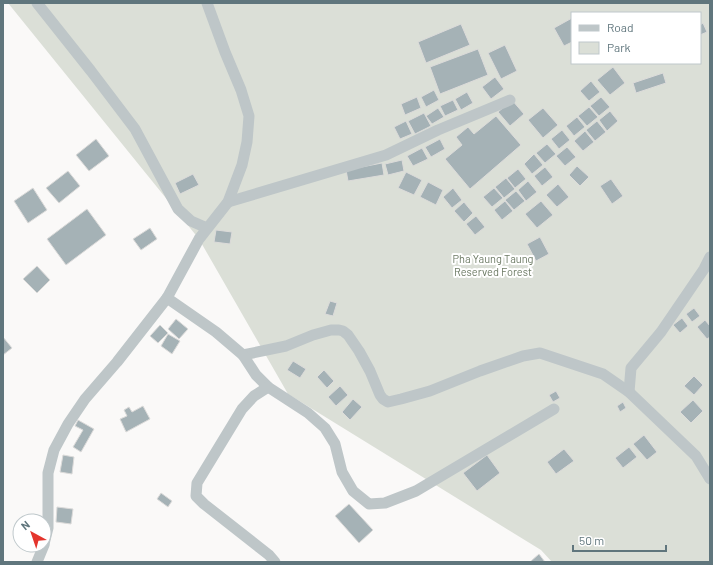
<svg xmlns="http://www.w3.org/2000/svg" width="713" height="565" viewBox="0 0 713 565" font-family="Barlow,sans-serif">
<rect width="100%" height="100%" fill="#faf9f8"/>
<path fill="#dbdfd7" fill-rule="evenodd" d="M8,3H710V562H552L541,550L288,394L199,239ZM572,13H700V63H572Z"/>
<g fill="#a5b2b6" stroke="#dcdbda">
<path d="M572,18V42L564,46L554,28Z"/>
<path d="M703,23L707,32L700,35V25Z"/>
<path d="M461,24L470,45L426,63L418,42Z"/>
<path d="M505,45L517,71L501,79L488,53Z"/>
<path d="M478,49L488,75L440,94L430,67Z"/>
<path d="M613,67L625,83L610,95L597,80Z"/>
<path d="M663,73L666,83L636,93L633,83Z"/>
<path d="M495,77L504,89L491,99L482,87Z"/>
<path d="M591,81L600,92L589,101L580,91Z"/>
<path d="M434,90L439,100L426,107L421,97Z"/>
<path d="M467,92L473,103L461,110L455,99Z"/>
<path d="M417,97L421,108L405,115L401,104Z"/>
<path d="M601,97L610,107L599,116L590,106Z"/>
<path d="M453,100L458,110L445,116L440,106Z"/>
<path d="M512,100L524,114L510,126L498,112Z"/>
<path d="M589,107L598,117L587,126L578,116Z"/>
<path d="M438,108L444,117L432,124L426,116Z"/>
<path d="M543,108L558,125L543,138L528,120Z"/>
<path d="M610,111L618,121L607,131L599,120Z"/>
<path d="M424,113L431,126L415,134L408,121Z"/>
<path d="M496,116L521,145L470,189L445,159L462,145L456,137L468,127L474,134Z"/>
<path d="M577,117L585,127L574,136L566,126Z"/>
<path d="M406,121L412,134L400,139L394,127Z"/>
<path d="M597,121L606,132L595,141L586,130Z"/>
<path d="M562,130L570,140L559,149L551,139Z"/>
<path d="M585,131L594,142L583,151L574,141Z"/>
<path d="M96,139L109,156L89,171L76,155Z"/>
<path d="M440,139L445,149L431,157L425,147Z"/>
<path d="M547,144L556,154L545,163L536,153Z"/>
<path d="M567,147L576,157L565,166L556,156Z"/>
<path d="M422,148L428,159L413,166L407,156Z"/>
<path d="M534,154L543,165L532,174L524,164Z"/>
<path d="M402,160L404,171L388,175L385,164Z"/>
<path d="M382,163L384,175L348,181L346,170Z"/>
<path d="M577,166L589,177L580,186L569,175Z"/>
<path d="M545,167L553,177L542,186L534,176Z"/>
<path d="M518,169L526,179L515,188L507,178Z"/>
<path d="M68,171L80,186L59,203L46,188Z"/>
<path d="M406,172L422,180L414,195L398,188Z"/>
<path d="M193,174L199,185L180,194L175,183Z"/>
<path d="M506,178L515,189L504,198L495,187Z"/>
<path d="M611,179L623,196L612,204L600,186Z"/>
<path d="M528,181L537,192L526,201L518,190Z"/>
<path d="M428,182L443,190L436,205L420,197Z"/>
<path d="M558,184L569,197L557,207L546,195Z"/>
<path d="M33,188L47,210L28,223L14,201Z"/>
<path d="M453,188L462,200L452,208L443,197Z"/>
<path d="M494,188L503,198L492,207L483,197Z"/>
<path d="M516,191L525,201L514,210L505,200Z"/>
<path d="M505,201L513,211L502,220L494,210Z"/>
<path d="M541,201L553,215L537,228L525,214Z"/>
<path d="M464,202L473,213L464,222L454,211Z"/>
<path d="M87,209L106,235L66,265L47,239Z"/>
<path d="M476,216L485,227L475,235L466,224Z"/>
<path d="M150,228L157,239L141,250L133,239Z"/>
<path d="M216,230L232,232L230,244L214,242Z"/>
<path d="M540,237L549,254L536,261L527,244Z"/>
<path d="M37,266L50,280L37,293L23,279Z"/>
<path d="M330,301L337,303L333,316L325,314Z"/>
<path d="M694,308L700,316L692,322L686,314Z"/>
<path d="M682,318L688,326L680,333L673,325Z"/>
<path d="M176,319L188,329L179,339L168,329Z"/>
<path d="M705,320L710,326V337L707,339L697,327Z"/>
<path d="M160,325L168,333L158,343L150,336Z"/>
<path d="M168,334L180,341L172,354L161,346Z"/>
<path d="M3,337L12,348L3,355Z"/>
<path d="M293,361L306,369L300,378L287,370Z"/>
<path d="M324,370L334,381L327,388L317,377Z"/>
<path d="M694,376L703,385L694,395L684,386Z"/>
<path d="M340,386L348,395L336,406L328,397Z"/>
<path d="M556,391L560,398L553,402L549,395Z"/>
<path d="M353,399L362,407L350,420L342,412Z"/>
<path d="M693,400L703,411L691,423L680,412Z"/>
<path d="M623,402L626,408L620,412L617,406Z"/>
<path d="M143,406L150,419L126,432L120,419L127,416L124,410L129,407L132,412Z"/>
<path d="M78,420L94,429L81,452L73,447L83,430L75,426Z"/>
<path d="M644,435L657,452L647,460L633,444Z"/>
<path d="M629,447L637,457L623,468L615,458Z"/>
<path d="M564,449L574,461L556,474L547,462Z"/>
<path d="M63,455L74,457L72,474L60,472Z"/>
<path d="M487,455L500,473L477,491L463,473Z"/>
<path d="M161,493L172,501L168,507L157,499Z"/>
<path d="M349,504L373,530L359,543L335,516Z"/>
<path d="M57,507L73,509L71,524L56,522Z"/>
<path d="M539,554L545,562H531V561Z"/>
</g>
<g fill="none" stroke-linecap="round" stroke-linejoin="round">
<g stroke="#bec6c8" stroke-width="11">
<path d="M37,3L91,71L135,129L178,209L191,221L207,228"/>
<path d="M228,202L386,155L438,130L510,100"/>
<path d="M167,298L216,332L243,355L286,346L313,335L331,330H339L343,331L348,335L359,351L370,371L380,395L383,399L388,402L401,399L430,391L480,371L523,356L540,353L603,374L629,392L696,456L710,479"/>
<path d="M243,355L256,375L268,387L308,413L325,428L335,444L342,472L353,491L369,504L385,503L416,491L554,409"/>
<path d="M268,387L254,396L242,409L197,483L196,496L204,504L269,555L275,562"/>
<path d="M629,392L631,368L661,332L704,269L710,257"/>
<path d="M44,544L48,528V473L54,450L68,424L85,399L117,362L167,298L199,239L228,202L242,165L247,142L249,116L241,90L225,52L207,3"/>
<path d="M37,562L44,545"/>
</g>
</g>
<g text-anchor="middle" stroke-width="4" stroke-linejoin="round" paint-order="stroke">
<g font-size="11" fill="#6c7a64" stroke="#fff">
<text x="493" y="263">Pha Yaung Taung<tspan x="493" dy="13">Reserved Forest</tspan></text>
</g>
</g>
<rect width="713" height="565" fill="none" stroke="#60767d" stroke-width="8"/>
<rect x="571" y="12" width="130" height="52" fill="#ffffff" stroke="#bfc8cb"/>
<rect x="579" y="25" width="20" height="6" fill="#bec6c8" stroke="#bfc8cb"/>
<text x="607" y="32" font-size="12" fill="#60767d">Road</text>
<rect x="579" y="42" width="20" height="12" fill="#dbdfd7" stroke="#bfc8cb"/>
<text x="607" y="52" font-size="12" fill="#60767d">Park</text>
<g transform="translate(32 533) rotate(320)"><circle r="19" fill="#ffffff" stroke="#bfc8cb"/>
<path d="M0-3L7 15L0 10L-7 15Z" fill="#e4352d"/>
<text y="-6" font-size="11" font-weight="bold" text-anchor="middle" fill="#60767d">N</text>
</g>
<path d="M573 545v6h93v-6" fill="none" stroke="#60767d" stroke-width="2"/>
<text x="579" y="545" font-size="12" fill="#60767d" stroke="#ffffff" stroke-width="3" paint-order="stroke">50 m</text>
</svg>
